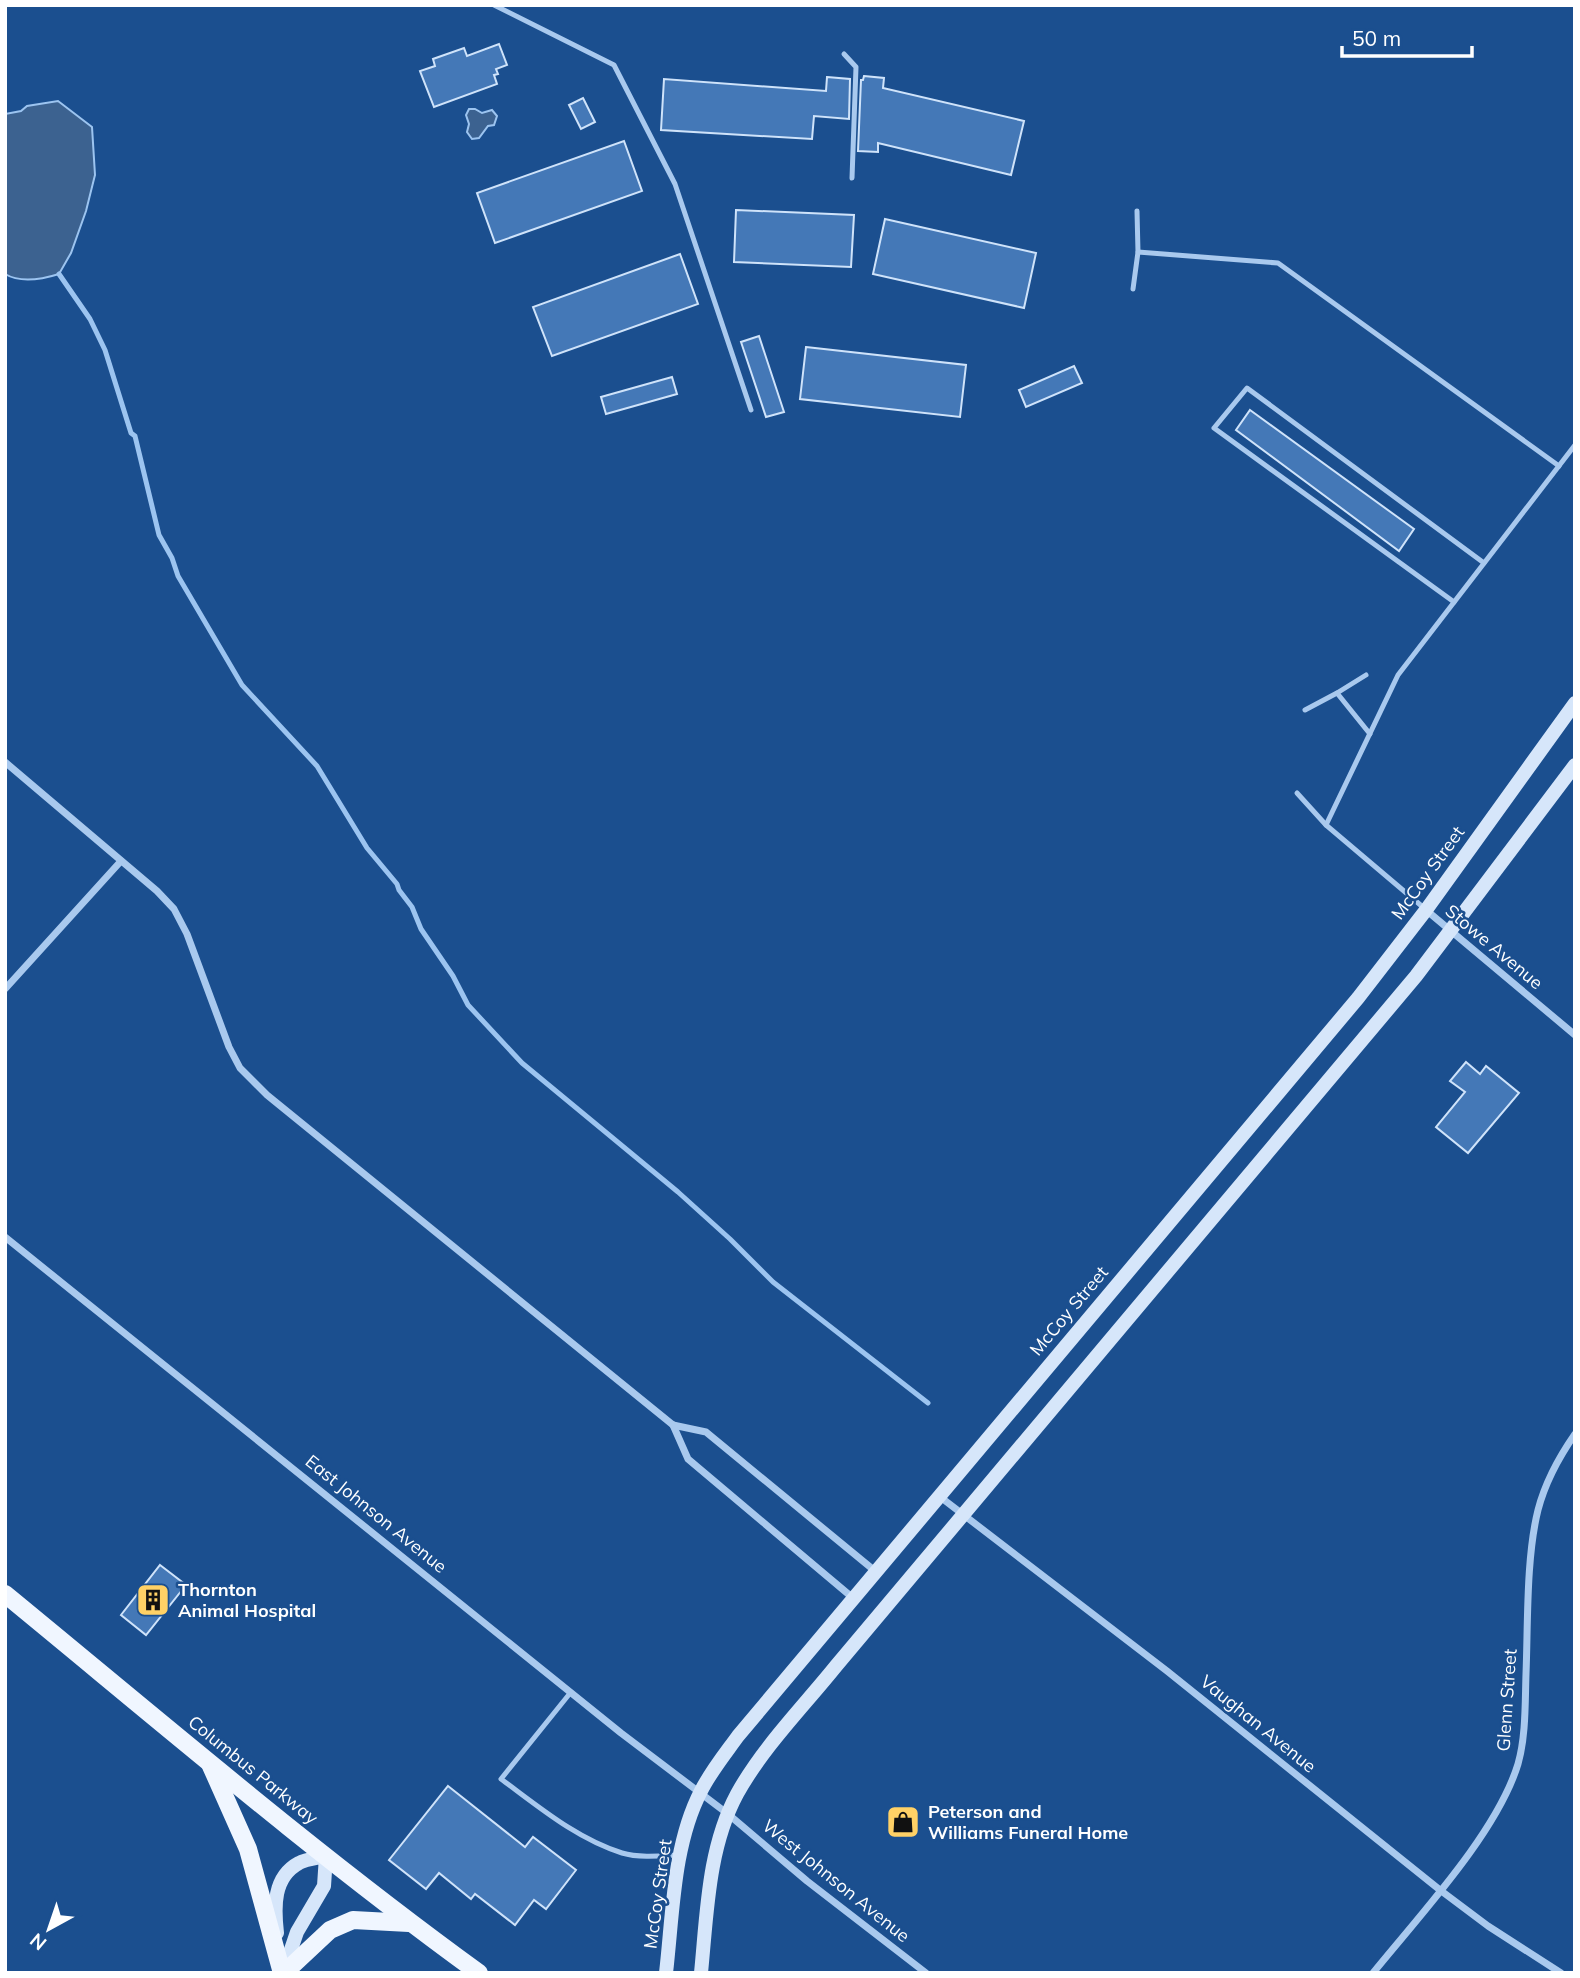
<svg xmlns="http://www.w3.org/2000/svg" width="1580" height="1978" viewBox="0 0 1580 1978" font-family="Mulish,sans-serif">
<rect width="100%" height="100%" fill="#1b4f8f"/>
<g fill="#3c6290" stroke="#9cc4f0" stroke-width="2">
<path d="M58,101L92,127L95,175L86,211L71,253L59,274C43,279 20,283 5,274V114L21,111L27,106Z"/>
<path d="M469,109H475L482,113L492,110L497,116L494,125L488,126L479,138L472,139L467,132L469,124L466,115Z"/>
</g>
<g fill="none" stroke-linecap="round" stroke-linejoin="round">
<path stroke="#9cc4f0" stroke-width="5" d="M59,274L90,319L105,350L131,433L135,436L159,535L172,558L178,576L242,685L317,766L367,848L397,884L399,890L412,907L421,929L453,976L468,1005L522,1063L678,1192L730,1239L773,1282L928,1403"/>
</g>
<g fill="#4478b7" stroke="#cfe3fa" stroke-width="2">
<path d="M499,44L507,65L496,69L498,74L494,75L497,84L434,107L420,71L435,66L433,59L464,48L467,56Z"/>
<path d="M864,76L884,78L883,88L1024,121L1011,175L878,143V152L858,151L861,80H863Z"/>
<path d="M827,77L850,79L849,119L814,116L812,139L661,130L664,79L826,91Z"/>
<path d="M583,98L595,122L581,129L569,105Z"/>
<path d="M624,141L642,191L495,243L477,193Z"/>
<path d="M736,210L854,215L851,267L734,262Z"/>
<path d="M885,219L1036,253L1024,308L873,274Z"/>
<path d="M680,254L698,304L552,356L533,307Z"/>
<path d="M759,336L784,412L766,417L741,342Z"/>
<path d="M806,347L966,365L960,417L800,399Z"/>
<path d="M1074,366L1082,383L1026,407L1019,390Z"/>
<path d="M672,377L677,394L606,414L601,397Z"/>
<path d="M1250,410L1414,529L1399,551L1236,430Z"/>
<path d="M1466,1062L1480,1074L1486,1066L1519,1093L1468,1153L1436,1127L1465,1092L1450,1081Z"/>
<path d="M160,1565L186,1585L146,1635L121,1615Z"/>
<path d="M448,1786L525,1847L533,1837L576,1870L546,1909L534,1900L515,1925L475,1894L471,1899L439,1873L426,1889L389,1860Z"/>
</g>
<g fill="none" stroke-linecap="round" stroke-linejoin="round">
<g stroke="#a9c9ee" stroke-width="5">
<path d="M494,5L614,65L675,184L751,410"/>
<path d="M844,54L856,67L852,178"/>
<path d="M1137,211L1138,252"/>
<path d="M1133,289L1138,252L1278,263L1559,466"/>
<path d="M1454,602L1214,428L1247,388L1484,563"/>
<path d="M1337,693L1366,675"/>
<path d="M1305,710L1337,693L1370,734"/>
<path d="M1297,793L1326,825"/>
<path d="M1424,908L1326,825L1398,675L1575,445"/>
<path d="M571,1692L501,1779C539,1807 577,1839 622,1853C639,1858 660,1856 677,1855"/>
</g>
<g stroke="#a9c9ee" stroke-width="7">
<path d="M5,762L157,891L174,909L187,934L229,1047L240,1068L267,1095L673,1425L706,1432L875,1571"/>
<path d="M1426,910L1575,1035"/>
<path d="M5,989L121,861"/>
<path d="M5,1237L621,1733L728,1814L807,1881L926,1973"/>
<path d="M673,1425L688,1459L853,1598"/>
<path d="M939,1496L1167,1671L1440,1890L1488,1926L1561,1973"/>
<path d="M1373,1973C1419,1916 1497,1833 1518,1764C1526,1736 1525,1703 1526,1674C1528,1624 1526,1558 1538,1510C1545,1483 1559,1457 1575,1434"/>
</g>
<g stroke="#d6e6fa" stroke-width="14">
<path d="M277,1933C274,1907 273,1877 299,1863C306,1859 318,1858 326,1856L324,1886L297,1932L283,1973"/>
<path d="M666,1973C673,1913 673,1845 701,1791C711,1771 725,1754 738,1736L1358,998L1426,910L1575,703"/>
<path d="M701,1973C707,1913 708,1848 737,1794C763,1747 803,1707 836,1666L1416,976L1575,765"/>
</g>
<g stroke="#f0f6ff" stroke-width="18">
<path d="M5,1594C161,1722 315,1854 479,1973"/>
<path d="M211,1766L248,1849L282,1973"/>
<path d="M284,1973L330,1930L353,1920L409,1923"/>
</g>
</g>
<defs>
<symbol id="building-square" viewBox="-11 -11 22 22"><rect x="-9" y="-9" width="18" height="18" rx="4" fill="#ffd166" stroke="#1b4f8f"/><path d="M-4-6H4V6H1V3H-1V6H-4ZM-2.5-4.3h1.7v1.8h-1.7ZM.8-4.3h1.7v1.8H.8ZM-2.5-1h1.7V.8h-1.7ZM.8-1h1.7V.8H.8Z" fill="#111"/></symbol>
<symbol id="shop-square" viewBox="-11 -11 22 22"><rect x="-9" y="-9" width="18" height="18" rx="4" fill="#ffd166" stroke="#1b4f8f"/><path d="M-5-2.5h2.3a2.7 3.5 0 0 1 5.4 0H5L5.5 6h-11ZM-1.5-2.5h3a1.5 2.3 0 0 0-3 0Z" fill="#111"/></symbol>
</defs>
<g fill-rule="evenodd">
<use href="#building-square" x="134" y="1581" width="38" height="38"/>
<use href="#shop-square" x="884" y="1803" width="38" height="38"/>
</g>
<g text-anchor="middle" stroke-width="5" stroke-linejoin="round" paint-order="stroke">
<g font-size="18" fill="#fff" stroke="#1b4f8f">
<text transform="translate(1428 873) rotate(-54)" y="6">McCoy Street</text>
<text transform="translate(1494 947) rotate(40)" y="6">Stowe Avenue</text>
<text transform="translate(1069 1311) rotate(-50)" y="6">McCoy Street</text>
<text transform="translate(376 1514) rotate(39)" y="6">East Johnson Avenue</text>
<text transform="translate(1507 1700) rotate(-86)" y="6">Glenn Street</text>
<text transform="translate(1258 1724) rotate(39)" y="6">Vaughan Avenue</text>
<text transform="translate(253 1770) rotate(39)" y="6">Columbus Parkway</text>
<text transform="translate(836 1881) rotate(39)" y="6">West Johnson Avenue</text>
<text transform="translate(658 1894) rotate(-82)" y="6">McCoy Street</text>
</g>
<g font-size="18" font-weight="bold" fill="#fff" stroke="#1b4f8f" text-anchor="start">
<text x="178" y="1596">Thornton<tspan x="178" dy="21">Animal Hospital</tspan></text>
<text x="928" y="1818">Peterson and<tspan x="928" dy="21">Williams Funeral Home</tspan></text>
</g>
</g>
<rect width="1580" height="1978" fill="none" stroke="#ffffff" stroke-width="14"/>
<g transform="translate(49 1929) rotate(220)" stroke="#1b4f8f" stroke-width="5" paint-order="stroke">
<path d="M0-5L12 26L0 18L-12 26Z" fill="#ffffff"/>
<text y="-10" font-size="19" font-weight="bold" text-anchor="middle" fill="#ffffff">N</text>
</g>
<path d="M1342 46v10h130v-10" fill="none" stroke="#ffffff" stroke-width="3.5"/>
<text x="1352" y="46" font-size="21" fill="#ffffff" stroke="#1b4f8f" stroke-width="5" paint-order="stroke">50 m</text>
</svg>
